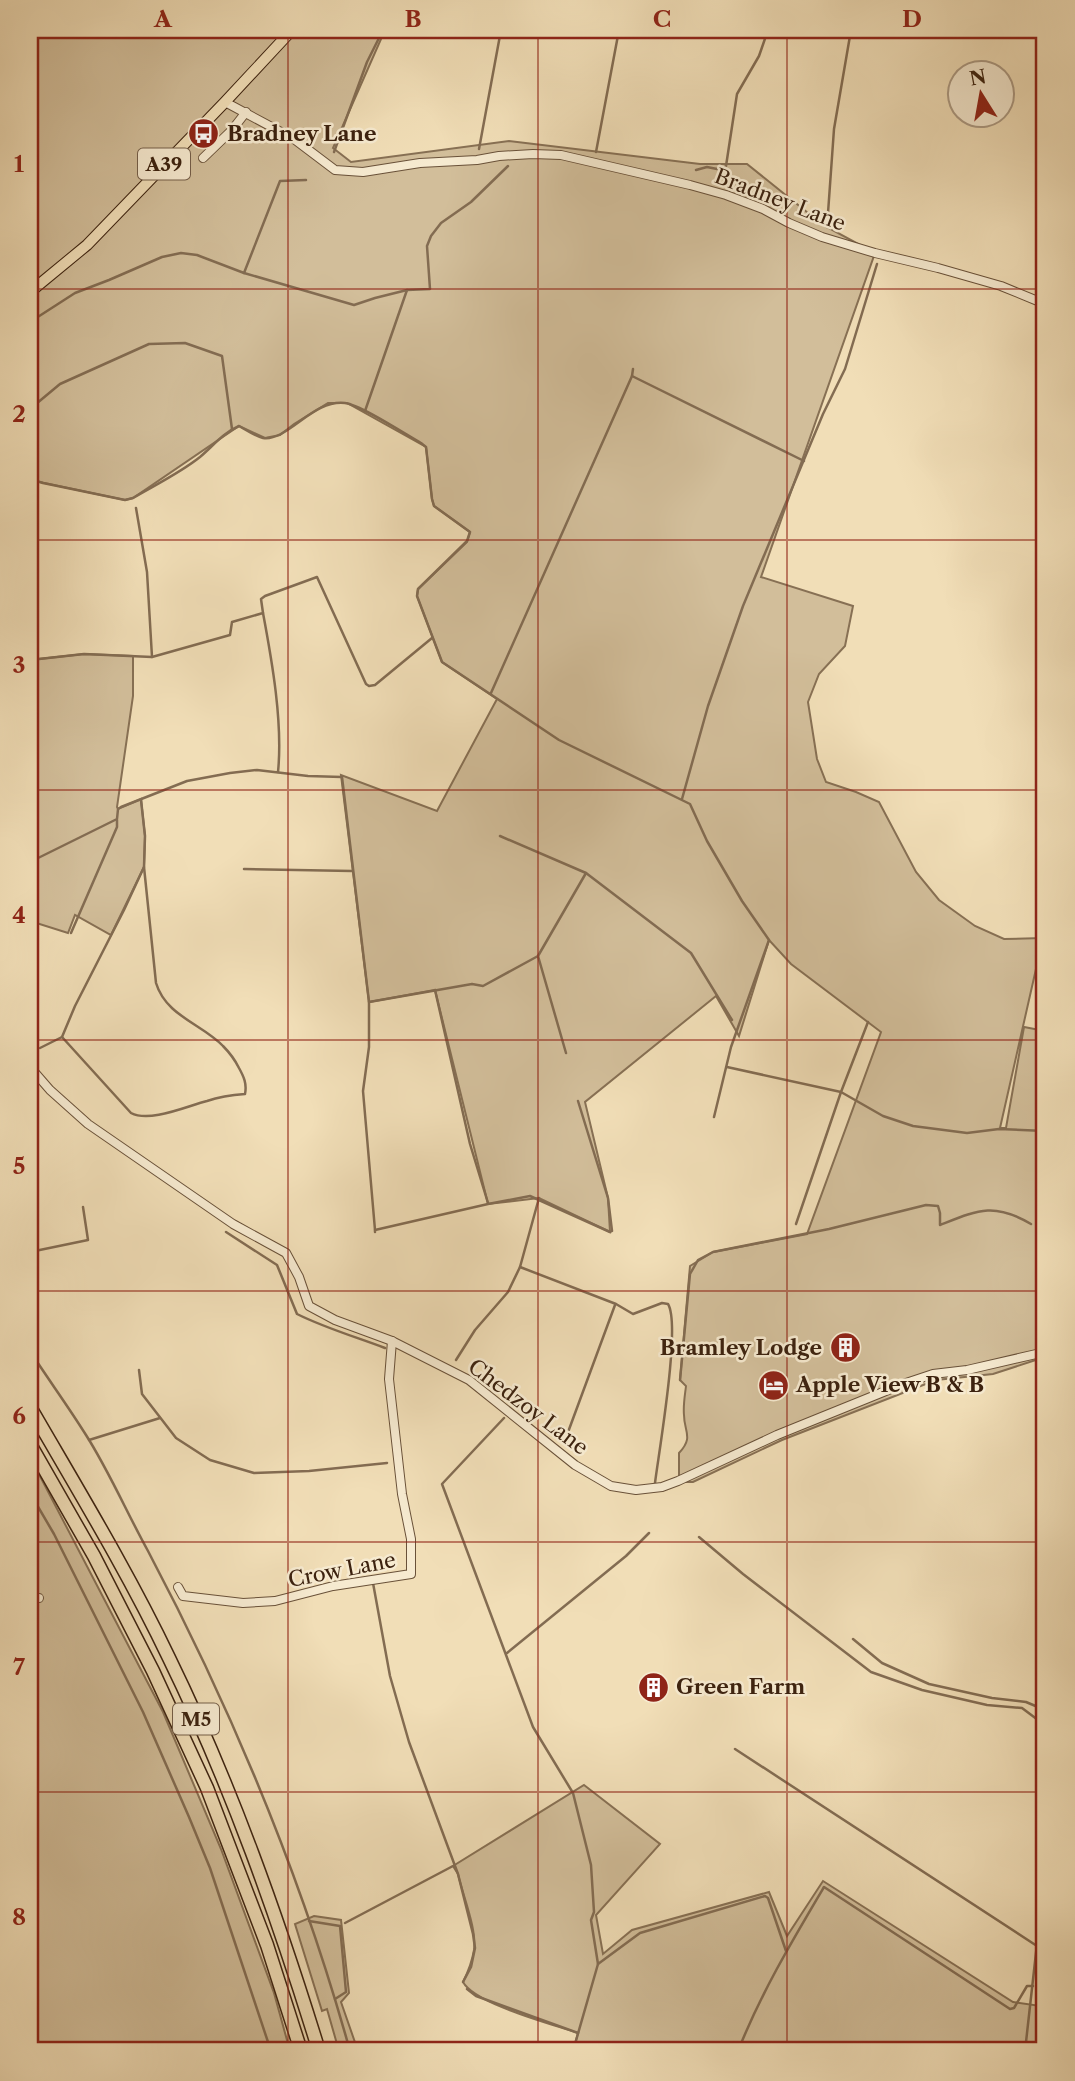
<svg xmlns="http://www.w3.org/2000/svg" width="1075" height="2081" viewBox="0 0 1075 2081" font-family="'Libre Caslon Text',serif">
<rect width="100%" height="100%" fill="#f1deb7"/>
<filter id="stains"><feTurbulence type="fractalNoise" baseFrequency=".00286" numOctaves="4"/><feColorMatrix values="0 0 0 0 .2 0 0 0 0 .09 0 0 0 0 .02 0 0 0 .5 -.17"/></filter>
<radialGradient id="worn" r=".72"><stop offset=".6" stop-color="#630" stop-opacity="0"/><stop offset="1" stop-color="#630" stop-opacity=".3"/></radialGradient>
<g fill="#d2be9a" stroke="#877054" stroke-width="2">
<path d="M30,30H385L333,148L351,162L509,141L700,164H747L823,225L875,253L761,577L853,606L845,646L819,674L808,702L817,759L826,782L856,792L879,802L916,872L939,900L975,926L1004,939L1043,938L1000,1128H1006L1024,1027L1045,1031V1357L993,1374L936,1380L782,1440L693,1482H679V1453C694,1437 684,1432 684,1415C683,1405 685,1395 686,1386L680,1380L690,1266L713,1252L807,1234L881,1032L791,964L769,940L739,1036L716,996L585,1102L608,1198L610,1232L539,1198L488,1204L435,990L369,1002L341,775L437,811L497,699L442,662L417,596L418,589L467,542L470,532L434,506L432,499L426,447L347,403H328L294,424L280,435L265,438L239,426L133,498L125,500L30,480V380L36,377L30,366Z"/>
<path d="M84,654L133,656V696L117,807L118,809L141,799L145,836L144,867L111,935L75,915L68,933L30,921V660Z"/>
<path d="M30,1457L163,1712L221,1849L274,1993L290,2051H30Z"/>
<path d="M584,1785L660,1844L596,1915L603,1954L632,1930L769,1892L787,1936L823,1881L1013,2002L1041,2006L1037,2051H573L578,2033C552,2024 475,2004 463,1982C468,1972 472,1962 474,1950C477,1929 463,1896 458,1874L453,1866Z"/>
<path d="M314,1916L341,1920L349,1993L341,2002L358,2051H339L327,2009L322,2011L295,1924Z"/>
</g>
<g fill="none" stroke-linecap="round" stroke-linejoin="round">
<g stroke="#836c52" stroke-width="2.5">
<path d="M479,149L501,30"/>
<path d="M334,152L367,62L383,30"/>
<path d="M596,152L619,30"/>
<path d="M696,170L707,167L722,170L726,166L737,94L759,56L768,30"/>
<path d="M827,227L834,129L851,30"/>
<path d="M244,273L280,181L306,180"/>
<path d="M30,322L75,293L109,280L162,257L181,253L197,255L244,273L354,305L375,298L407,290L430,289L427,246L431,236L441,223L471,202L508,166"/>
<path d="M633,369L632,376L804,461"/>
<path d="M30,409L60,384L149,344L185,343L222,356L232,429"/>
<path d="M365,411L407,290"/>
<path d="M30,479L43,483L125,500L133,498C155,485 180,473 200,457C213,446 223,433 239,426C246,430 255,436 263,438C287,442 313,399 345,403C361,405 405,434 421,443L426,447L432,499L434,506L470,532L467,541L418,589L417,596L442,662L559,740L690,804L707,841L742,901L769,940L731,1047L714,1117"/>
<path d="M136,508L147,572L152,657"/>
<path d="M263,613C272,661 283,723 278,772"/>
<path d="M30,660L84,654L152,657L230,635L232,622L263,613L261,599L265,596L317,577L366,684L369,686L375,685L432,638"/>
<path d="M491,693L632,376"/>
<path d="M682,799L708,706L743,606L823,414L845,369L877,264"/>
<path d="M500,836L586,873L691,953L732,1020"/>
<path d="M30,862L117,819L118,809L121,807L187,781L230,773L257,770L308,776L342,777L369,1002V1047L363,1091L375,1230"/>
<path d="M244,869L352,871"/>
<path d="M71,933L117,827V820"/>
<path d="M538,956L566,1053"/>
<path d="M435,990L470,1144L488,1203"/>
<path d="M369,1002L472,984L483,986L538,956L586,873"/>
<path d="M62,1037L131,1113C150,1123 187,1106 207,1101C219,1097 232,1095 245,1094C247,1084 244,1077 239,1068C235,1060 229,1052 223,1046C202,1024 166,1016 156,983L144,867"/>
<path d="M40,1048L62,1037L75,1006L124,910L144,867L145,836L141,800"/>
<path d="M727,1067L841,1092L883,1116L913,1126L967,1133L999,1129L1045,1131"/>
<path d="M796,1224L841,1092L868,1022"/>
<path d="M226,1232L277,1265L297,1314C325,1328 356,1337 385,1348"/>
<path d="M375,1232V1230L488,1204L530,1196L610,1232L612,1231L608,1198L578,1101"/>
<path d="M30,1252L88,1240L83,1207"/>
<path d="M520,1267L616,1304L633,1314L662,1303L668,1304C681,1325 659,1451 655,1483"/>
<path d="M30,1351C48,1379 68,1406 86,1435C109,1471 127,1513 148,1551C232,1710 302,1878 350,2051"/>
<path d="M456,1360L475,1330L508,1292L520,1267L539,1198"/>
<path d="M139,1370L142,1394L176,1438L210,1460L254,1473L309,1471L387,1463"/>
<path d="M680,1380L690,1274L698,1260L713,1252L829,1229L926,1205L938,1206L940,1213V1225C978,1210 994,1202 1031,1224"/>
<path d="M504,1418L442,1484L533,1727L573,1793L591,1865L594,1912L591,1920L598,1964L573,2051"/>
<path d="M89,1440L160,1418"/>
<path d="M564,1443L615,1305"/>
<path d="M30,1493L54,1534L143,1712L189,1817L210,1868L271,2051"/>
<path d="M699,1537L743,1574L871,1672L922,1690L987,1705L1022,1708L1042,1723L1045,1735"/>
<path d="M373,1583L390,1676L409,1742L458,1874L473,1934L475,1948L471,1967L463,1982"/>
<path d="M853,1639L882,1663L929,1684L992,1698L1026,1702L1045,1710"/>
<path d="M507,1653L626,1556L649,1533"/>
<path d="M735,1749L1037,1946"/>
<path d="M309,1921L340,1926L346,1992L335,1999"/>
<path d="M345,1923L453,1866"/>
<path d="M598,1964L640,1933L765,1896L768,1898L786,1951"/>
<path d="M467,1989L476,1996L578,2033"/>
<path d="M738,2051C761,1993 792,1941 824,1887L1010,2009L1014,2008L1027,1986H1033"/>
<path d="M1025,2051L1040,1917L1045,1831"/>
<path d="M1037,2051L1045,1981"/>
</g>
<defs>
<g id="minor">
<path d="M225,102L294,139L335,170L363,172L420,163L477,160L499,156L533,154L561,155L690,185L726,195L763,209L789,223L822,237L875,253L938,268L1001,286L1045,304"/>
<path d="M203,158L232,130L246,112"/>
<path d="M30,1067L50,1090L88,1124L233,1224L286,1253L299,1277L309,1306L335,1320L392,1341L469,1380L575,1465L611,1486L636,1490L662,1487L678,1481L777,1435L903,1384L933,1374L967,1370L1045,1352"/>
<path d="M178,1587L183,1596L243,1603L275,1601L333,1586L411,1574V1539L402,1494L389,1379L392,1341"/>
<path d="M30,1597L39,1598"/>
</g>
<path id="major" d="M30,292L87,245L225,102L292,30"/>
<g id="highway">
<path d="M30,1407C78,1490 128,1572 169,1658C231,1785 278,1918 319,2051"/>
<path d="M30,1444L94,1556L153,1671L207,1788L267,1945L301,2051"/>
</g>
</defs>
<use href="#minor" stroke="#695139" stroke-width="10"/>
<use href="#major" stroke="#3c220f" stroke-width="12"/>
<use href="#highway" stroke="#3c220f" stroke-width="15"/>
<use href="#minor" stroke="#f6ead0" stroke-width="8"/>
<use href="#major" stroke="#f1deb7" stroke-width="10"/>
<use href="#highway" stroke="#f1deb7" stroke-width="12"/>
</g>
<path fill="none" stroke="#8f2418" stroke-width="2" stroke-opacity="0.55" d="M288,30V2051M538,30V2051M787,30V2051M30,289H1045M30,540H1045M30,790H1045M30,1040H1045M30,1291H1045M30,1542H1045M30,1792H1045"/>
<defs>
<symbol id="bus-disc" viewBox="-11 -11 22 22"><circle r="9.5" fill="#8f2418" stroke="#f6ead0"/><path d="M-5-6H5V4H4V6H2V4H-2V6H-4V4H-5ZM-3.5-4V0h7V-4ZM-3.5 1.2v1.5H-2V1.2ZM2 1.2v1.5H3.5V1.2Z" fill="#fff"/></symbol>
<symbol id="building-disc" viewBox="-11 -11 22 22"><circle r="9.5" fill="#8f2418" stroke="#f6ead0"/><path d="M-4-6H4V6H1V3H-1V6H-4ZM-2.5-4.3h1.7v1.8h-1.7ZM.8-4.3h1.7v1.8H.8ZM-2.5-1h1.7V.8h-1.7ZM.8-1h1.7V.8H.8Z" fill="#fff"/></symbol>
<symbol id="hotel-disc" viewBox="-11 -11 22 22"><circle r="9.5" fill="#8f2418" stroke="#f6ead0"/><path d="M-6-4.5h1.5V1H6V5H4.5V3h-9V5H-6ZM-4 0a1.8 1.8 0 1 1 3.6 0ZM.5 0V-2.5h3Q6-2.5 6 0Z" fill="#fff"/></symbol>
</defs>
<g fill-rule="evenodd">
<use href="#bus-disc" x="186" y="116" width="35" height="35"/>
<use href="#building-disc" x="828" y="1330" width="35" height="35"/>
<use href="#hotel-disc" x="756" y="1368" width="35" height="35"/>
<use href="#building-disc" x="636" y="1670" width="35" height="35"/>
</g>
<g text-anchor="middle" stroke-width="5" stroke-linejoin="round" paint-order="stroke">
<g fill="#f6ead0" stroke="#745e49" stroke-width="2">
<rect x="138" y="148.5" width="52" height="31" rx="5"/>
<rect x="173" y="1703.5" width="46" height="31" rx="5"/>
</g>
<g font-size="19" font-weight="bold" fill="#3c220f">
<text x="164" y="171">A39</text>
<text x="196" y="1726">M5</text>
</g>
<g font-size="21" font-weight="bold" fill="#3c220f" stroke="#f6ead0" text-anchor="start">
<text x="227" y="141">Bradney Lane</text>
<text x="822" y="1355" text-anchor="end">Bramley Lodge</text>
<text x="796" y="1392">Apple View B &amp; B</text>
<text x="676" y="1694">Green Farm</text>
</g>
<g font-size="21" fill="#3c220f" stroke="#f6ead0">
<text transform="translate(780 200) rotate(21)" y="7">Bradney Lane</text>
<text transform="translate(528 1407) rotate(37)" y="7">Chedzoy Lane</text>
<text transform="translate(342 1570) rotate(-11)" y="7">Crow Lane</text>
</g>
</g>
<rect width="1075" height="2081" fill="none" stroke="#f1deb7" stroke-width="77"/>
<g transform="translate(981 94) rotate(349)"><circle r="33" fill="#f6ead0" stroke="#ac9a83" stroke-width="2"/>
<path d="M0-5L12 26L0 18L-12 26Z" fill="#8f2418"/>
<text y="-10" font-size="19" font-weight="bold" text-anchor="middle" fill="#3c220f">N</text>
</g>
<rect x="38" y="38" width="998" height="2004" fill="none" stroke="#8f2418" stroke-width="2.5"/>
<g font-size="23" text-anchor="middle" font-weight="bold" fill="#8f2418">
<text x="163" y="27">A</text>
<text x="413" y="27">B</text>
<text x="662" y="27">C</text>
<text x="912" y="27">D</text>
<text x="19" y="172">1</text>
<text x="19" y="422">2</text>
<text x="19" y="673">3</text>
<text x="19" y="923">4</text>
<text x="19" y="1174">5</text>
<text x="19" y="1424">6</text>
<text x="19" y="1675">7</text>
<text x="19" y="1925">8</text>
</g>
<rect width="100%" height="100%" filter="url(#stains)"/>
<rect width="100%" height="100%" fill="url(#worn)"/>
</svg>
